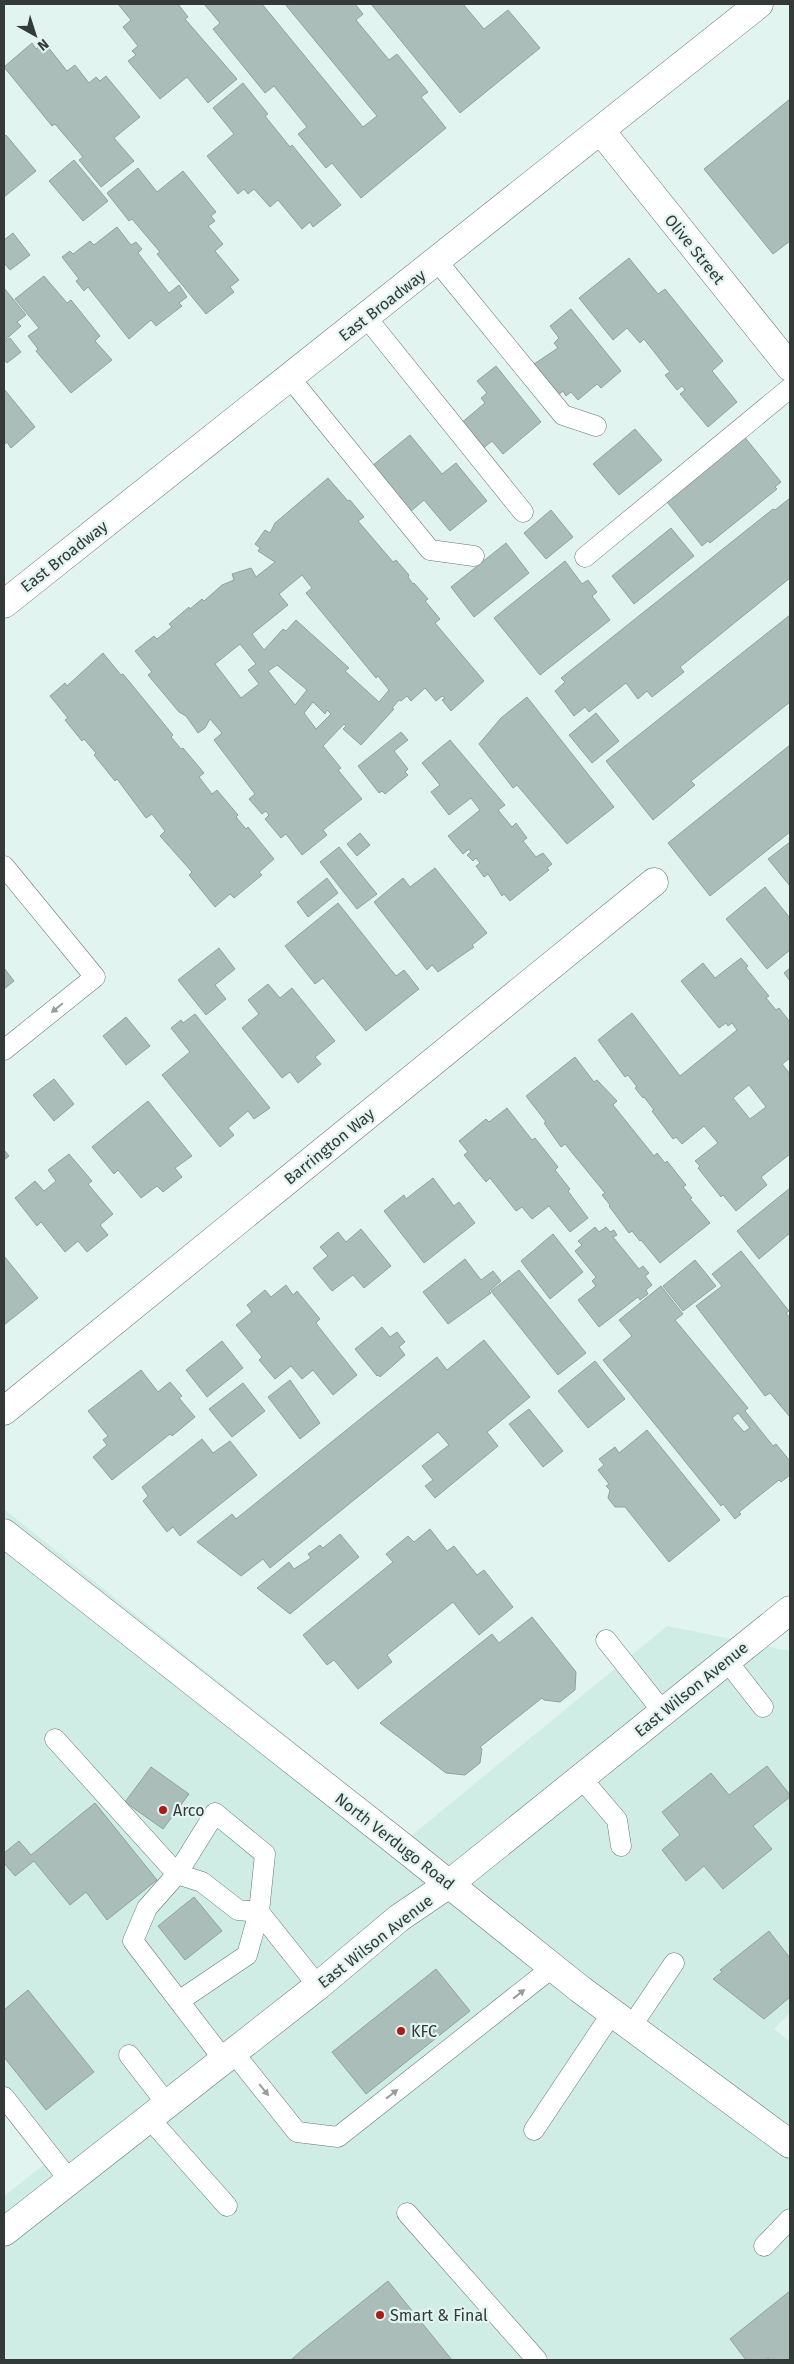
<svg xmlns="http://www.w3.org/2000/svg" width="794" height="2364" viewBox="0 0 794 2364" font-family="'Fira Sans',sans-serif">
<rect width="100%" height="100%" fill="#e1f4ef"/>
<path fill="#cfece5" d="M4,1509L411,1836L667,1626L790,1651V2013L774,2029L790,2042V2360H4V2196L45,2164L4,2111Z"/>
<g fill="#aabdb8" stroke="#91a39f" fill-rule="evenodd">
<path d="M118,4H178L188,17L185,19L237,79L208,103L187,77L160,99L128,61L136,55L132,51L138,46L123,27L131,20Z"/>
<path d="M204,4H262L363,127L377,116L285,4H355L363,14L356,20L389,60L397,54L428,92L421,97L446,128L361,198L332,163L326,168L298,134L307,127L274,86L265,93L213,29L220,23Z"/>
<path d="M371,4H463L484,29L508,10L540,48L460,113Z"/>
<path d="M44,42L67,71L75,65L89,83L96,77L100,81L106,76L140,117L114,138L134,161L101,187L79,160L83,157L55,124L52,126L4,67L32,43L36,49Z"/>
<path d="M243,83L268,114L265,116L290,147L292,145L341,205L313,227L310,222L302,229L278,200L270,207L254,189L248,194L244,189L238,194L207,156L234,134L213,108Z"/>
<path d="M790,99V241L773,254L704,169Z"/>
<path d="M6,135L36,171L4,197V137Z"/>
<path d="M74,160L108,201L83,221L49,181Z"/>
<path d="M138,168L157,192L183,171L216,212L211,216L215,221L208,226L223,244L215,251L239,280L230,287L234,292L206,314L157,254L160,252L132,219L129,221L107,193Z"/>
<path d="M117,227L131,245L136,242L142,249L138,253L169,293L179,285L187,297L179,303L182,306L156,326L151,320L129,339L88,287L84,291L76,281L79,279L62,257L70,251L73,254L90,241L94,245Z"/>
<path d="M13,233L30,255L10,270L4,263V240Z"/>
<path d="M629,258L658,294L665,289L723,361L712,371L737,402L708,427L680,394L685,390L682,386L677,390L665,375L670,372L644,339L640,343L627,328L613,340L579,298Z"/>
<path d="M44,276L67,303L71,300L100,336L95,341L112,360L71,393L36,351L38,349L28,336L39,328L15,299Z"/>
<path d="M4,288L26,315L17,322L21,326L4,341Z"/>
<path d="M571,309L621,371L601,388L597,384L578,400L571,392L566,396L563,391L556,397L531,366L558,348L554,343L559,338L550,326Z"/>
<path d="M10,338L21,352L7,363L4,359V342Z"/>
<path d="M496,366L541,422L503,454L492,441L481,450L460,424L485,403L481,398L487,393L477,381Z"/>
<path d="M4,389L35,427L11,448L7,442L4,445Z"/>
<path d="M635,429L662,460L619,495L593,464Z"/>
<path d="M410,435L442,474L456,463L487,501L450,531L424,500L410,512L372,466Z"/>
<path d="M743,435L781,482L775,487L777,489L710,543L708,541L702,546L664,498Z"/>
<path d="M328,478L348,501L350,500L364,517L358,521L393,562L396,560L409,575L408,577L413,584L414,583L428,599L425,601L440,619L435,623L484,681L451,711L442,700L445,698L442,696L436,701L425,688L411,701L407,696L401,701L399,700L392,708L394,709L361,745L343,729L346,726L344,724L323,746L341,768L338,770L362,799L323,830L327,835L302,855L286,834L281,838L265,819L269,815L266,811L262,814L249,799L255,794L214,740L222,733L210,719L205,728L198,733L186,716L179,712L148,675L152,672L135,651L154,636L157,639L172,627L169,624L189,607L190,609L202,599L204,601L222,585L234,580L232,574L251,568L256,577L275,562L258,551L260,548L255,544L265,530L270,533L275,523ZM302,575L312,588L306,593L376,678L378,676L389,690L379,702L345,671L349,668L296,620L286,631L283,629L264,650L252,634L288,605L279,594ZM240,644L256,664L248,670L259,684L241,698L215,664ZM277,665L307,690L295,705L268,671ZM313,702L325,714L327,710L331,714L316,729L304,713Z"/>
<path d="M790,498V578L680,667L684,672L652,697L647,691L638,699L626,683L589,712L585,707L574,716L555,691L565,682L561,678L773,509L775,510Z"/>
<path d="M551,510L573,537L546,559L524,533Z"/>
<path d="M671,528L694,556L634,604L612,576Z"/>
<path d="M506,543L529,573L474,617L451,587Z"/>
<path d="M565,561L582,584L588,580L597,592L592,596L610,620L540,675L494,618Z"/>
<path d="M790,615V702L691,781L695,785L653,820L606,761Z"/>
<path d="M103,653L121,675L123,674L173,735L171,737L181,749L183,748L204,773L199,777L212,794L217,790L238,815L236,817L246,829L248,827L274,859L259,872L262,875L234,898L230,894L215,907L189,875L192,872L160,836L165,831L152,814L146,818L117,779L115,781L94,755L96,753L84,739L82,741L65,720L68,718L50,696L65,683L67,686Z"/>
<path d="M527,697L614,807L567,844L517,785L513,788L479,744L501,718Z"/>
<path d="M596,713L619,741L592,763L569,735Z"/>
<path d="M401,732L408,740L394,751L408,769L405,772L408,775L385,794L382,791L379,793L358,766Z"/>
<path d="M450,740L505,805L498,810L512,827L516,823L527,838L523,841L536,857L543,853L552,864L547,868L549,870L510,901L504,894L502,896L488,874L484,877L476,866L480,863L476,858L473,861L467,855L471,852L469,849L463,854L448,836L480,810L471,798L449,815L431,792L440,785L422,763Z"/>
<path d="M790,745V832L710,896L668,843Z"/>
<path d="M360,833L370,845L357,856L347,844Z"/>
<path d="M790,842V886L768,859Z"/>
<path d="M339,847L377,894L357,909L320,862Z"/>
<path d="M435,868L487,933L472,945L474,947L438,972L432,965L427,970L374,902L403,878L410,887Z"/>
<path d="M327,878L338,893L308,917L297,902Z"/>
<path d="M765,887L790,918V950L767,969L726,919Z"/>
<path d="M338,903L396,976L404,970L419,989L366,1031L323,978L315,984L285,946Z"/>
<path d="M219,948L235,969L215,985L226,999L206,1015L178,980Z"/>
<path d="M741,958L748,966L746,968L769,996L766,998L776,1010L779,1008L790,1022V1058L782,1064L790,1074V1154L761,1177L767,1185L736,1211L723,1195L721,1197L698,1168L700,1166L695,1161L718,1143L704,1126L682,1144L676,1137L673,1139L652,1111L654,1110L644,1097L643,1098L635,1088L637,1087L628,1075L625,1077L598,1040L632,1013L680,1076L737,1030L732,1023L728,1026L726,1023L719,1028L681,981L703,963L715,978ZM749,1085L766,1107L750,1119L733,1098Z"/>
<path d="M4,968L14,981L4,989Z"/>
<path d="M790,968V981L784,973Z"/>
<path d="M268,984L280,998L292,988L335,1041L315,1057L321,1064L298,1083L290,1072L282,1078L242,1028L259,1014L248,1000Z"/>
<path d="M195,1014L270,1108L254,1119L248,1111L228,1128L234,1135L220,1147L162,1075L190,1052L171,1028L181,1020L183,1023Z"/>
<path d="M126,1017L150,1046L126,1065L103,1036Z"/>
<path d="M575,1057L594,1082L597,1080L617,1101L613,1105L654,1156L657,1153L665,1163L667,1161L686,1185L683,1187L692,1198L690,1199L710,1223L660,1263L641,1240L640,1241L632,1231L629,1233L609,1206L610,1205L602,1195L605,1193L565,1144L561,1147L544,1123L546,1122L526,1096Z"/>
<path d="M54,1079L74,1104L54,1121L33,1095Z"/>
<path d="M148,1101L192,1156L175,1168L182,1177L163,1192L157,1186L141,1198L118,1170L114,1174L92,1147Z"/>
<path d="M507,1108L532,1140L535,1138L558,1167L555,1170L570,1189L568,1191L588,1218L570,1232L549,1206L532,1219L522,1207L516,1211L490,1178L486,1182L464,1155L468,1152L459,1141L486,1119L489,1122Z"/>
<path d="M4,1150L9,1156L4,1160Z"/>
<path d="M69,1154L92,1181L88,1184L113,1214L100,1225L108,1235L87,1252L78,1241L65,1252L41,1222L37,1226L15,1198L35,1181L44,1191L56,1181L48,1170Z"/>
<path d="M433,1178L454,1206L459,1202L475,1223L424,1263L384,1211L404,1195L406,1199Z"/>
<path d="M790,1188V1233L759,1259L737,1231Z"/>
<path d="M595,1227L599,1232L606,1227L610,1232L614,1230L617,1235L613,1237L639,1269L643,1266L649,1273L645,1276L652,1285L646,1290L648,1294L640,1300L638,1297L599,1327L578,1300L596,1286L592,1281L596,1277L575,1251L582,1245L578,1241Z"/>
<path d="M361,1229L391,1266L364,1288L353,1275L332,1291L313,1268L328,1256L320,1247L338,1232L346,1242Z"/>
<path d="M553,1234L583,1272L550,1299L521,1261Z"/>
<path d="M741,1251L789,1311L786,1313L790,1318V1417L770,1393L765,1396L696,1306L722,1286L712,1274Z"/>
<path d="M4,1256L38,1298L4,1325Z"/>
<path d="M465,1259L481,1280L493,1271L501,1281L489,1291L491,1293L448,1324L423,1292Z"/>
<path d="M695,1260L716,1286L683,1311L663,1286Z"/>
<path d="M519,1270L586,1353L558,1375L491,1291Z"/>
<path d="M286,1285L293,1295L297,1291L320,1319L316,1323L318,1326L357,1375L333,1395L313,1370L302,1379L291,1366L275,1379L259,1360L262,1357L236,1325L252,1312L247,1305L265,1290L271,1297Z"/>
<path d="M661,1286L683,1314L675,1320L748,1408L745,1411L773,1446L776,1444L790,1461V1475L781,1482L779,1480L739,1512L741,1514L735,1519L723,1504L721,1506L603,1360L632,1336L619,1320ZM738,1413L750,1428L744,1432L732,1418Z"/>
<path d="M382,1327L390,1337L397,1332L405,1342L399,1347L405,1355L380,1377L378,1375L377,1376L355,1349Z"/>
<path d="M484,1340L530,1397L487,1432L498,1446L435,1498L425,1486L433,1480L422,1466L449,1445L438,1432L270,1568L263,1559L241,1576L197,1542L232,1514L236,1519L437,1357L447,1370Z"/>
<path d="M222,1341L243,1368L207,1397L186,1370Z"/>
<path d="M595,1361L625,1399L588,1428L558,1391Z"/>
<path d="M141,1370L158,1392L170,1382L182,1396L179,1398L195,1417L172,1436L170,1434L112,1480L93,1457L107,1445L103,1440L108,1436L88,1411Z"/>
<path d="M290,1380L320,1423L300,1439L268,1397Z"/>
<path d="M243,1383L265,1411L232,1437L209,1409Z"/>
<path d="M529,1409L563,1451L543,1467L509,1424Z"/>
<path d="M647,1430L720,1520L669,1562L625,1507H615L608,1498L610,1490L606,1486L609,1484L598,1470L604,1465L599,1459L615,1447L619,1453Z"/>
<path d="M202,1439L213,1453L230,1441L257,1475L180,1536L173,1527L167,1532L143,1501L148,1496L142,1487Z"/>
<path d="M430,1529L447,1551L454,1546L477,1575L484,1570L513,1607L479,1635L453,1602L387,1655L392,1662L358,1689L334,1660L327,1665L303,1635L393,1562L386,1554L408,1536L414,1542Z"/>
<path d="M340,1534L359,1557L290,1614L257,1588L289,1562L294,1569L311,1558L308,1554L320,1545L323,1548Z"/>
<path d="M532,1617L576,1672L575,1690L560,1702L544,1700L542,1698L480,1747L482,1749L480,1763L465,1775L446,1773L380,1723L492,1634L499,1643Z"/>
<path d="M767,1766L790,1795V1797L753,1826L772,1849L723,1889L704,1866L686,1881L662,1850L680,1835L662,1812L711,1773L729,1795Z"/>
<path d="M151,1767L189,1794L163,1829L125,1802Z"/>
<path d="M95,1803L157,1880L107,1920L86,1892L70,1905L34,1861L15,1876L4,1863V1853L19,1841L31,1855Z"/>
<path d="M194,1897L222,1931L185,1960L158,1926Z"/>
<path d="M769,1931L790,1958V1997L764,2019L713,1979L722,1972L720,1970Z"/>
<path d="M436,1969L470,2011L366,2094L332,2052Z"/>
<path d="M28,1990L94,2072L46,2110L4,2057V2010Z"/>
<path d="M388,2281L452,2360H291L302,2350Z"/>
<path d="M790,2291V2360H770L768,2358L765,2360H746L730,2339Z"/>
</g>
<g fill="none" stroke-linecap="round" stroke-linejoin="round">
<defs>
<g id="service">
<path d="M437,261L563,415L596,426"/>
<path d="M366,317L523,512"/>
<path d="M290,378L430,550L474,556"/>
<path d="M585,557L790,388"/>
<path d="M4,866L95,977L4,1050"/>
<path d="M606,1640L663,1712"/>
<path d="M727,1661L763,1707"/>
<path d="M55,1739L177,1874L202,1882L238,1910L259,1912L318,1986"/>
<path d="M581,1778L617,1820L621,1846"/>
<path d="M179,2001L247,1955L259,1912L265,1854L215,1813L177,1874L147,1908L133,1941L224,2060"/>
<path d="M631,2027L674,1963"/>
<path d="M233,2052L297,2132L338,2137L553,1967"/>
<path d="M129,2055L167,2104"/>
<path d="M4,2097L70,2181"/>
<path d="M149,2118L227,2206"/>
<path d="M534,2130L612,2013"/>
<path d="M407,2213L537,2360"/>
<path d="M764,2246L790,2219"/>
</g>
<g id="minor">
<path d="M601,131L790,367"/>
<path d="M4,1411L654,882"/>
</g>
<path id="tertiary" d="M4,2232L318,1986L399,1918L449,1884L790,1610"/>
<g id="secondary">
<path d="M4,604L759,4"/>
<path d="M4,1533L399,1844L580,1989L790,2144"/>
</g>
</defs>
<use href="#service" stroke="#667773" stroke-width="21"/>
<use href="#minor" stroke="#667773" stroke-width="29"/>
<use href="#tertiary" stroke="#667773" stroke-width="29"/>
<use href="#secondary" stroke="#667773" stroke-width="29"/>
<use href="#service" stroke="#fff" stroke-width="20"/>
<use href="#minor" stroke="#fff" stroke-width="28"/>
<use href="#tertiary" stroke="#fff" stroke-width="28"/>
<use href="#secondary" stroke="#fff" stroke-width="28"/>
</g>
<defs><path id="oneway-solid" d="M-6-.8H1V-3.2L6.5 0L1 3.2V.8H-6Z" transform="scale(1.25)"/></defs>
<g fill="#999c9c">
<use href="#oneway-solid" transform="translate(57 1008) rotate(141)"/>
<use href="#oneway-solid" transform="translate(519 1994) rotate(-38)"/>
<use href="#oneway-solid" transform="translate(264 2090) rotate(51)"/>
<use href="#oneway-solid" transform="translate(392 2094) rotate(-38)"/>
</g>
<g fill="#ac1b16" stroke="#e1f4ef" stroke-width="2">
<circle cx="163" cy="1810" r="5"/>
<circle cx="401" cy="2031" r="5"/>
<circle cx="380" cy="2315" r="5"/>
</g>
<g text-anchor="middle" stroke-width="4.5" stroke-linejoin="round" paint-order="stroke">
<g font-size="16" fill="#333a38" stroke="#e1f4ef">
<text transform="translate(695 249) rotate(51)" y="6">Olive Street</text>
<text transform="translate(382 305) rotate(-38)" y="6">East Broadway</text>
<text transform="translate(64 556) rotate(-38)" y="6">East Broadway</text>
<text transform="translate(329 1146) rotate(-39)" y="6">Barrington Way</text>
<text transform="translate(691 1689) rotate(-39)" y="6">East Wilson Avenue</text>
<text transform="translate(395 1841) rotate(38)" y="6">North Verdugo Road</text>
<text transform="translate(375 1941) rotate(-38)" y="6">East Wilson Avenue</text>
</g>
<g font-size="16" fill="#333a38" stroke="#e1f4ef" text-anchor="start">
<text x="173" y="1816">Arco</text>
<text x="411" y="2037">KFC</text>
<text x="390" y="2321">Smart &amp; Final</text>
</g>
</g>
<rect width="794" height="2364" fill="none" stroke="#333a38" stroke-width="10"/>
<g transform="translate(35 35) rotate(141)" stroke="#e1f4ef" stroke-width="4" paint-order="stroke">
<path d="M0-4L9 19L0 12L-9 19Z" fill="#333a38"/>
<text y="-8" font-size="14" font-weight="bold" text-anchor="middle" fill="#333a38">N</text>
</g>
</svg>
